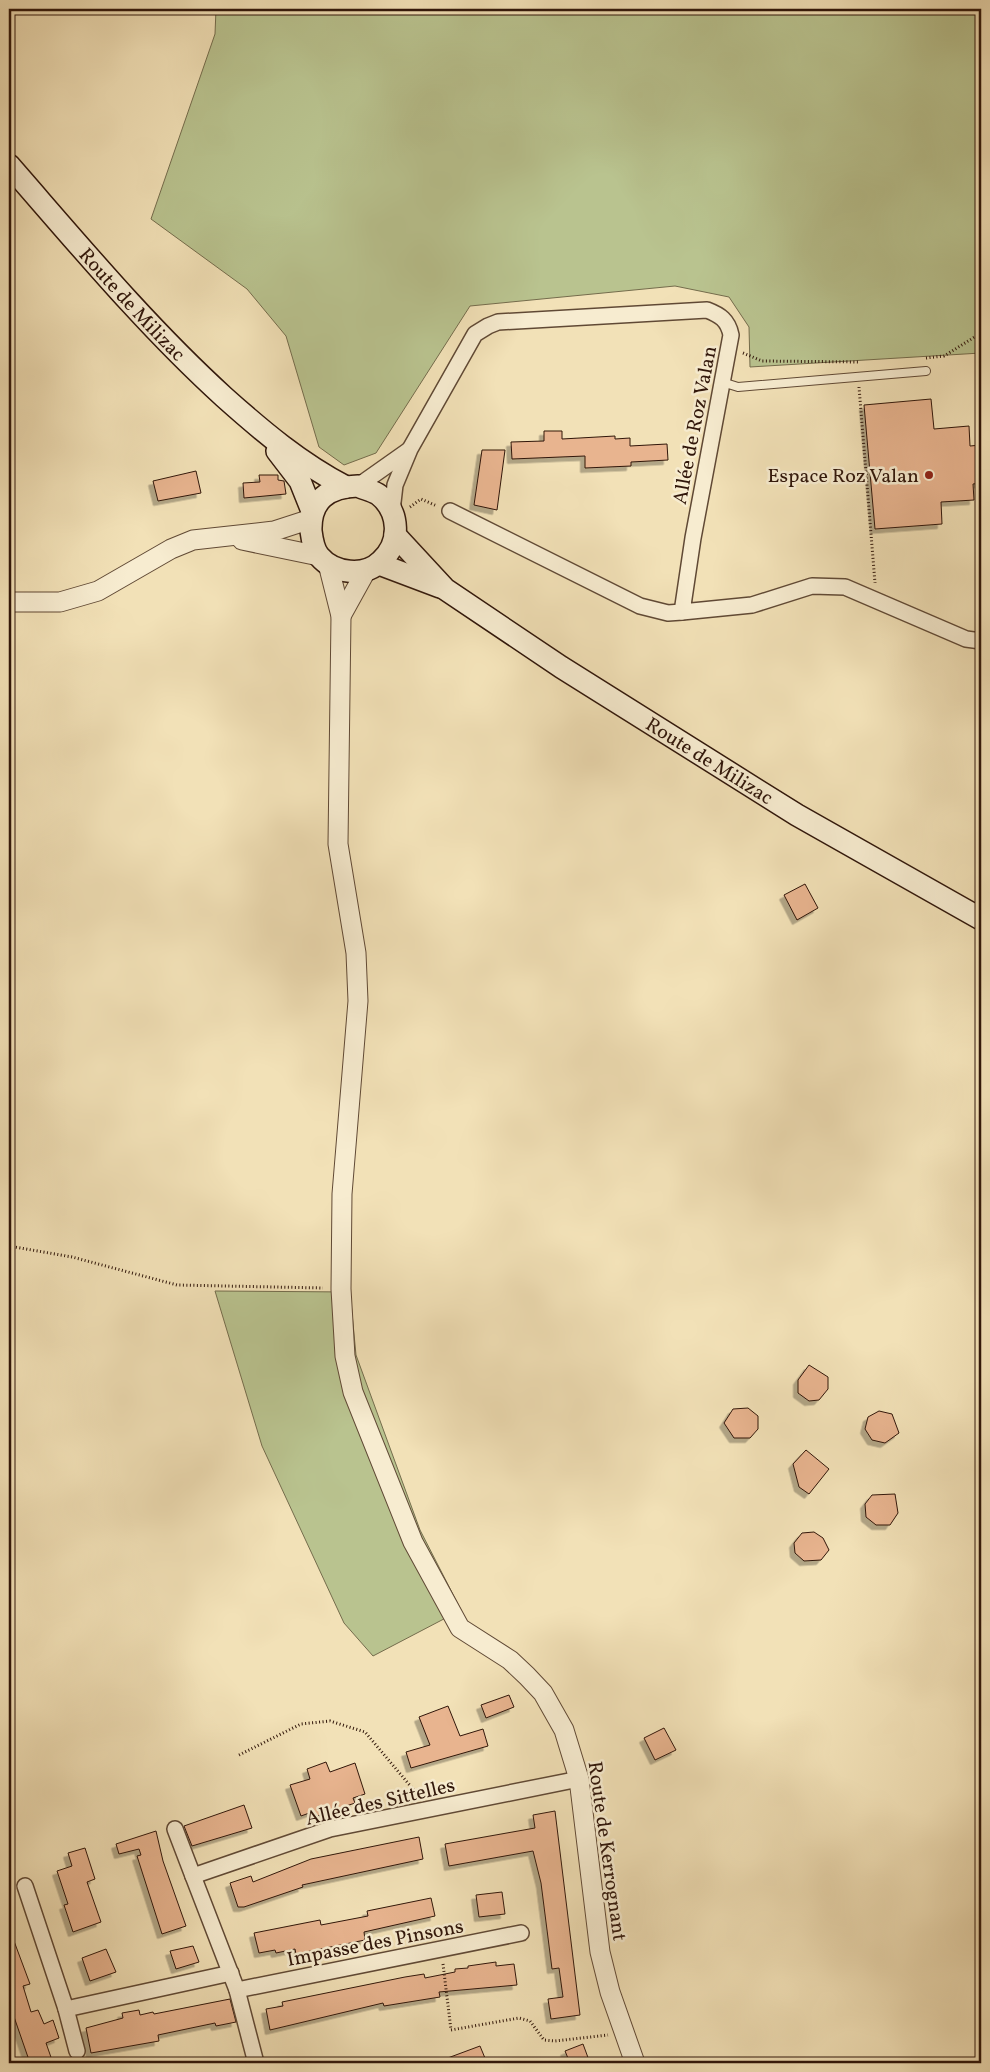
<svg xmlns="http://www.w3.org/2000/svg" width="990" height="2072" viewBox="0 0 990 2072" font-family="Vollkorn,serif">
<defs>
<filter id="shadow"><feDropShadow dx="-4.5" dy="4.5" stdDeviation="0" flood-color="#0004"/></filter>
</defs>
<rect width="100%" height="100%" fill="#f2e1b7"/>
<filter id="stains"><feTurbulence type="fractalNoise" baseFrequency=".004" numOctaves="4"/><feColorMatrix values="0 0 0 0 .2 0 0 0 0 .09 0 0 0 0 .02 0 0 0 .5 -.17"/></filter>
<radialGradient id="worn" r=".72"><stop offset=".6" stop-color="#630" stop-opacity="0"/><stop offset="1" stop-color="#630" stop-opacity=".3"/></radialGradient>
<g fill="#b9c38f" stroke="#746c4c">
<path d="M216,9H981V353L750,367L749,327L729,297L675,286L470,306L376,453L344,465L319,447L286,336L247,289L151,219L215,34Z"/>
<path d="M215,1291L350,1292L356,1355L420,1530L461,1610L373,1656L344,1623L262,1446Z"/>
</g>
<g fill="#e8b48f" stroke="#30160a" filter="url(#shadow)">
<path d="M931,399L934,429L969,426L970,446L981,445V483L973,484L974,500L941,502L942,524L875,529L864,405Z"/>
<path d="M544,431H562V439L615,436V439L630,438V446L667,444L668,460L631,462V466L585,468V456L512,459L511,442L544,441Z"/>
<path d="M482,450H505L497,510L474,505Z"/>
<path d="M196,471L201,493L158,501L153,481Z"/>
<path d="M259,475H278V480L284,481L286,494L244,498L243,483L260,482Z"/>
<path d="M805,884L818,908L797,920L784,895Z"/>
<path d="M809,1365L828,1377V1389L819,1400L809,1401L798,1393V1380Z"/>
<path d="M748,1408L758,1416V1429L750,1438H734L724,1423L733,1409Z"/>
<path d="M879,1411L892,1414L899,1433L885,1443L872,1440L865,1429L868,1417Z"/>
<path d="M806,1450L829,1469L809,1494L799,1487L793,1464Z"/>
<path d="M895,1494L898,1513L890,1525H876L866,1517L865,1504L872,1495Z"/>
<path d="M814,1532L823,1538L829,1550L821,1560L804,1561L795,1553L794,1543L802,1533Z"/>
<path d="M509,1695L514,1707L486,1718L481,1705Z"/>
<path d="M448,1706L460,1736L483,1729L488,1746L411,1768L406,1752L430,1745L419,1717Z"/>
<path d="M664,1728L676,1750L655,1760L644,1738Z"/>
<path d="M326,1762L330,1772L355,1763L365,1794L353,1798L355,1803L314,1817L312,1812L301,1816L290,1785L310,1779L307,1769Z"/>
<path d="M244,1805L252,1828L192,1846L184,1826Z"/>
<path d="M555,1811L580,2015L551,2019L548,1999L563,1997L559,1968L552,1969L541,1883L533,1851L449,1866L445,1844L535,1828L533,1815Z"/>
<path d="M156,1831L163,1861L186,1926L162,1934L137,1856L141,1855L139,1849L119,1854L116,1844Z"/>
<path d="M419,1837L423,1859L302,1885L303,1887L244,1907H238L230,1883L251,1876L253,1882L311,1859Z"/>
<path d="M85,1848L95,1879L87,1882L101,1922L73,1932L64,1905L68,1904L57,1871L72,1866L68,1853Z"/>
<path d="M502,1892L505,1914L479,1917L476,1895Z"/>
<path d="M431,1898L435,1916L364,1932L365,1940L296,1954L295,1949L276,1953L275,1950L259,1953L254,1933L320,1920L321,1925L368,1916L367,1911Z"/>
<path d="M11,1933L30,1984L23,1986L31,2012L38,2010L44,2024L53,2020L59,2038L46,2043L53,2063H30L12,2011L9,2012V1934Z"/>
<path d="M193,1946L199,1962L176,1969L170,1951Z"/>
<path d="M106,1949L116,1972L90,1981L82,1958Z"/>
<path d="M496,1962V1966L514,1964L517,1985L439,1992L440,1997L384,2006L383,2003L270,2030L266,2009L283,2006L282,2002L405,1977L424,1974L425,1978L455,1972V1969L468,1968V1966Z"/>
<path d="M230,1999L236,2022L216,2026L215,2023L158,2035L159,2041L91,2053L86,2028L123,2018L122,2013L139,2010L140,2015L153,2012L154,2014Z"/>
<path d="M583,2044L590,2063H570L565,2051Z"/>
<path d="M480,2046L487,2063H438L437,2062Z"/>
</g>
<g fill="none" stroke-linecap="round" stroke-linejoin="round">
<defs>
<path id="service" d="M722,382L738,387L926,371"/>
<g id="minor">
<path d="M358,486L409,450"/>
<path d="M392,511L395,485L410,449L475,334L488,326L498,322L707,310C720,315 728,320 731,335L693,538L682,612L752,605L812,586L845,587L966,639L981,641"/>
<path d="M450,511L640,606L668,613L682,612"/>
<path d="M175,1829L193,1876"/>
<path d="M25,1886L66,2009L231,1973"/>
<path d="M237,1990L521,1933"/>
<path d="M66,2009L77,2051"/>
<path d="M256,2063L237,1990L193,1876L330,1829L579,1779"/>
</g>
<g id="tertiary">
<path d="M242,540L319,556"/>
<path d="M328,564L341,616L338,844L356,953L358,1001L342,1194L341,1289L345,1356L353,1392L413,1542L460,1628L510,1660L527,1676L543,1693L564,1730L579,1779L600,1952L610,1992L635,2063"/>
<path d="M9,602H60L98,591L171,549L193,540L274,531L311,519"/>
<path d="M341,616L367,569"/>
</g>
<g id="secondary">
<path id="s1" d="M9,165C78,244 146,326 224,397C262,431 300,463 346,487"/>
<path d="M277,451L300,481L312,511"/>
<path d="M358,486C364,489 374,491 379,495C400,512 401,543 381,561C365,577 334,574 319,556C314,550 312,539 311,531C310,500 328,487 358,486Z"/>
<path id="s2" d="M395,535L445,589L561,667L797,815L981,919"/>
<path d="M379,564L440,587"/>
</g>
</defs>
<use href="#service" stroke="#604935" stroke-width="10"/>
<use href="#minor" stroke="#604935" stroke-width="18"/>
<use href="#tertiary" stroke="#604935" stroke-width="21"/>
<use href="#secondary" stroke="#30160a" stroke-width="24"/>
<g stroke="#30160a" stroke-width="3" stroke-dasharray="1 2.5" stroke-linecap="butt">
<path d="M743,353L762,361L860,362"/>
<path d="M926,358L944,356L981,333"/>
<path d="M859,387L875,583"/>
<path d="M410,507L421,499L437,506"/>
<path d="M9,1246L72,1257L177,1285L323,1288"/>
<path d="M239,1755L301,1724L330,1721L365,1732L418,1795"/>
<path d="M443,1964L451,2030L519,2018L530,2021L544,2040L555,2041L608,2035"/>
</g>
<use href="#service" stroke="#f7ecd0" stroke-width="8"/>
<use href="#minor" stroke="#f7ecd0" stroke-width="15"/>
<use href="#tertiary" stroke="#f7ecd0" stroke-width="19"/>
<use href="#secondary" stroke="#f7ecd0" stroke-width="21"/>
</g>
<circle fill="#8f2418" stroke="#f7ecd0" stroke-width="2" cx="929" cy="475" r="5"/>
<g text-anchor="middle" stroke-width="5" stroke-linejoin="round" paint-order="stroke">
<g font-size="20" fill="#30160a" stroke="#f7ecd0">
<text dy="7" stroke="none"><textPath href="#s1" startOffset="186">Route de Milizac</textPath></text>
<text transform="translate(694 425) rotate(-79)" y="7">Allée de Roz Valan</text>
<text dy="7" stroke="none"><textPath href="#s2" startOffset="389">Route de Milizac</textPath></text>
<text transform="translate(380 1801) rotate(-13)" y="7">Allée des Sittelles</text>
<text transform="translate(608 1851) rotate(82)" y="7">Route de Kerrognant</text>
<text transform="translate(375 1942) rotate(-11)" y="7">Impasse des Pinsons</text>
</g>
<g font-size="20" fill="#30160a" stroke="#f7ecd0" text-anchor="end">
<text x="919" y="482">Espace Roz Valan</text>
</g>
</g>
<rect width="990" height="2072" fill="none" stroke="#f2e1b7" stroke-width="30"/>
<rect x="10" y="10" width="970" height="2052" fill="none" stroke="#30160a" stroke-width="2.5"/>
<rect x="15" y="15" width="960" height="2042" fill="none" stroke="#30160a"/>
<rect width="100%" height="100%" filter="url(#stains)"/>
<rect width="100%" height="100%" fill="url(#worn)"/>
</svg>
